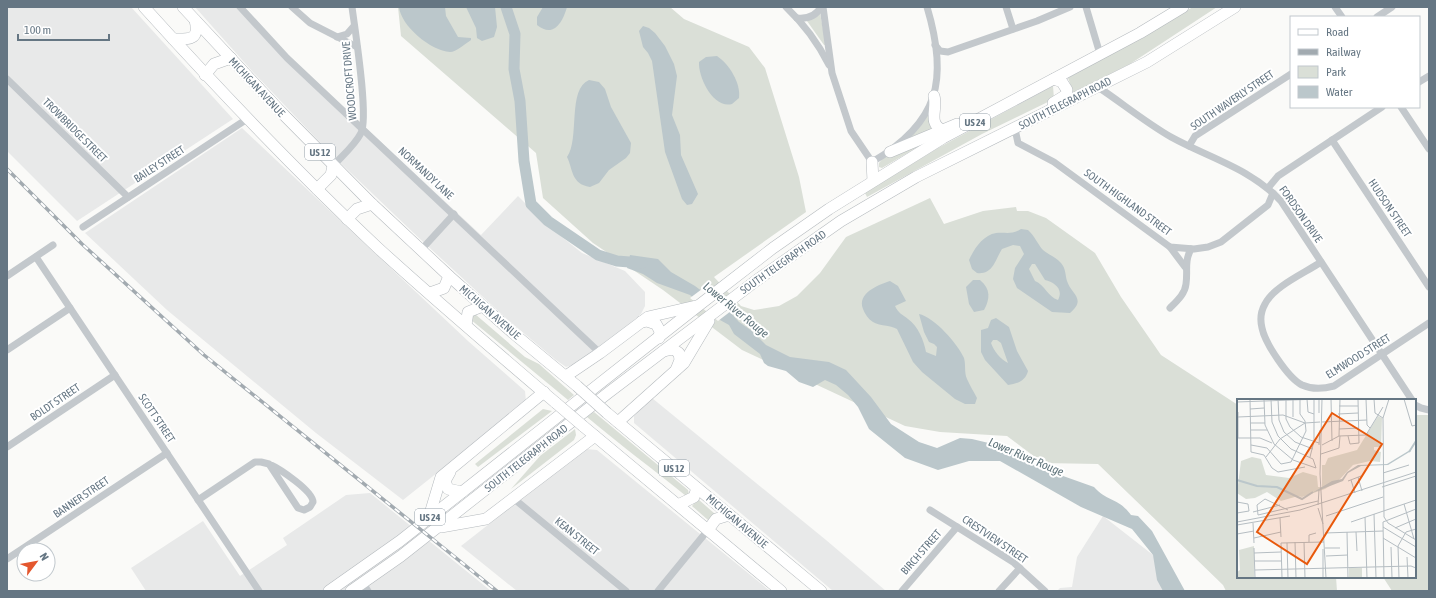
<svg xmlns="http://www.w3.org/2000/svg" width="1436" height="598" viewBox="0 0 1436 598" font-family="'Asap Condensed',sans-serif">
<rect width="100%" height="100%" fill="#fafaf8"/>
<g fill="#e8e9e9">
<path d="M7,7H131L233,119L77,221L7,151Z"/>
<path d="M195,7H244L282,50L481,235L518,196L547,225L582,253L625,271L645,292V306L641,314L600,349L576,364L566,367L556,360L508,320L420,239L330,153L252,71Z"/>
<path d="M242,128L468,341L525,391L526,402L403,500L316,433L167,310L85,233Z"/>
<path d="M652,398L826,540L886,591H833L634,423V416Z"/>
<path d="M585,449L597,450L770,591H517L461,546Z"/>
<path d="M370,493L491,591H146L131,568L203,521L240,576L287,545L283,538L346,495Z"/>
<path d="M1103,516L1153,555L1172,591H1057L1060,588L1072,587L1077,557Z"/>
</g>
<g fill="#dadfd7">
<path d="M398,7H670L684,19L749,47L765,68L799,177L806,212L714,277L741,306L754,310L779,306L797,296L820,273L846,237L930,198L944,224L983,211L1016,207L1017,211H1028L1046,218L1095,253L1121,297L1161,355L1238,405V577H1336L1337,591H1226L1223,585L1098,464L1043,463L1007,436L940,432L905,426L742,350L663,290L593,243L543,198L536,153L401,36Z"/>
<path d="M1193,7H1217L1130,64L1072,93L1071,86L1068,78Z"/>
<path d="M820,13L826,45H824L807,21Z"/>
<path d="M1053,86L1054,99L982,134L867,197L865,193L938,148Z"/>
<path d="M928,115H930L934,128L906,139Z"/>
<path d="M928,141L882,168L879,167V163L884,157Z"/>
<path d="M472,313L475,314L525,357L539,364L574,395L568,400L470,319Z"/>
<path d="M543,409L552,411L478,467L475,464Z"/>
<path d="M594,412L688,490L689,494L686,496C653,469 620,445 587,417Z"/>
<path d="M1415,412L1417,415H1429V591H1392L1383,577H1415Z"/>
<path d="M575,429L576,435L574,440L511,489L540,456Z"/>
<path d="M698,499L715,514L708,520L692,506Z"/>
</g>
<g fill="#bbc7cb" fill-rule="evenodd">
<path d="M399,7H445L446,16L458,37L471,38V40C465,44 456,52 450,52C431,51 401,26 399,7Z"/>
<path d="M466,7H495L497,27L494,37L482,41L477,38L476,28Z"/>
<path d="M543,7H567C563,21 554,39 537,25V17Z"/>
<path d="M643,26L649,28L655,33L665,46L674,64L677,76L672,115L680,135L681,155L698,194L692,204L687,205L682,199L665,152L652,61L648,53L643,47L639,31Z"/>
<path d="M717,56C729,64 741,83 739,98L732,104C713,109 698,77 699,62L706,57Z"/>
<path d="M589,80L599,82L605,89L611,107L631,143L630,153L626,158L609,170L599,183L590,187C571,184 573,169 567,157C580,139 567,89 589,80Z"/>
<path d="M1021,229L1028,230C1035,236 1038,245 1043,250C1049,255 1056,257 1061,263C1066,269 1065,274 1067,281C1071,294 1087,299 1070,313L1052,312L1017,288L1013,279L1015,268L1024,254L1020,246L1013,245L1002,249C995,260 993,275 977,273L972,269L969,260C974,249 983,235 996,233C1006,232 1012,235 1021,229ZM1032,264H1035L1045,280C1054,282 1064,289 1058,300C1048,297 1045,285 1035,281L1029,269Z"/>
<path d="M630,255L658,259L671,272L695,286L730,312L739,322L752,331L766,345L790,357L829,362L846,370L871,397L891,424L919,442L937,448L960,438L972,439L997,445L1035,466L1094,487C1107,502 1118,497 1131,515L1138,516L1152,531L1185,591H1163L1157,580L1153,555L1132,529L1081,507L1000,461H969L938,470L905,458L869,429L858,407L848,395L836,385L825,380L813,387L799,382L786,371L768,366L764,363L760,354L734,334L729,325L720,320L690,295L657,283L643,274L627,268Z"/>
<path d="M973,280H980C991,289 990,299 984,310L974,312L969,304L966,287Z"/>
<path d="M890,281L898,286L906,301L895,306C899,314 902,314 908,319C918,326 924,341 926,352L936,356L937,347L934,344L929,342L924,332L919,314C934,317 958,344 964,358C966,365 964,372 967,379C970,386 974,392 977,398L975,404H965L955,399L922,372L913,362L897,329C890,325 879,326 873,322C868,319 865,314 863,309C857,293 878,285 890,281Z"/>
<path d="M996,318L1009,327L1017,351L1028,371C1026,380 1018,384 1008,385L985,360L981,352V330L988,328L991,320ZM993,340H997L1001,343L1008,363C1000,359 994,351 991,343Z"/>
</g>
<path fill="#fafaf8" d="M702,289L731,311L718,321L690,298Z"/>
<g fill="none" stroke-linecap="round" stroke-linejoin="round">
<path stroke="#bbc7cb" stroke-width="11" d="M506,7L515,34L514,69L520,101L524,161L531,204L548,221L598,255L617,261L642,263"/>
<defs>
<g id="primary">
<path d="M144,7C219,90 296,171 378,248C436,301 496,352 556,403"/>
<path d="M183,7L281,112L372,204L449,276L513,333L577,386"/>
<path d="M173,39C189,39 200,41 195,20"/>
<path d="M205,75L214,64L231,58"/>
<path d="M934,96C938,108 927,124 943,130"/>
<path d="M1053,103L1066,95L1067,90L1062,82L1054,79"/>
<path d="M890,152L957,124"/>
<path d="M872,162L873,181"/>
<path d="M317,189L331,175L333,166"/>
<path d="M347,219L357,209L372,204"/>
<path d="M430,293L444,288L449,276"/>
<path d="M641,322L647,321L656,324L660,331L659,338"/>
<path d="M466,325L468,312L483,306"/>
<path d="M664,351L673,349L679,353L680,360L676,370"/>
<path d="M566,376L600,353L648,317L696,306"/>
<path d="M607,413L821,591"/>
<path d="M618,422L684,363L709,321"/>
<path d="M583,426L781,591"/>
<path d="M450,472L445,481L448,489L462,492"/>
<path d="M678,505L694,497L697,488"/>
<path d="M429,517L441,477L544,392"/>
<path d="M441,527L486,519L595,436"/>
<path d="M708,530L716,519L729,515"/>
<path d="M329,591L400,541L698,306L773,248L829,209L943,138L1140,33L1183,7"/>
<path d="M351,591L401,556L608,393L757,280L841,221L916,177L1147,62L1235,7"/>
</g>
</defs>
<use href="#primary" stroke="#b5babe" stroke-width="12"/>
<g stroke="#c3c8cc" stroke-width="7">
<path d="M240,7L287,58L600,353"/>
<path d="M292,7L310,23L357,47"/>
<path d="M786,7C804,24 818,43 829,65"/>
<path d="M823,7L832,73L851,131L872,162C939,123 949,80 927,7"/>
<path d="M1006,7L1013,29"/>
<path d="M1086,7L1100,54"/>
<path d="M1335,7L1342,17"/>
<path d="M1377,17L1392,7"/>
<path d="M797,18C807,19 816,16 821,7"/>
<path d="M337,37L347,34L354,26"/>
<path d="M935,45L940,51L948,52L1037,21L1070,7"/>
<path d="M7,79L128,197"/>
<path d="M1419,82L1429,76"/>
<path d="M1098,87C1122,103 1145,122 1171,137C1209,158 1250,168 1281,201L1412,400"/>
<path d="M1401,107L1429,149"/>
<path d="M1015,129L1018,143L1054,162L1170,247L1194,249L1208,247L1221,242L1268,205L1273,193"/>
<path d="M1332,140L1429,287"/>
<path d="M1189,146L1195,136L1291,74"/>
<path d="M333,166C342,156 355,145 361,133C369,117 355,30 352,7"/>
<path d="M1268,188L1278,176L1382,107"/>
<path d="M83,227L247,119"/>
<path d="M1170,247L1185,267"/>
<path d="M421,250L454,214"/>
<path d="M36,257L259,591"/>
<path d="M1321,262C1305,273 1274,286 1265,304C1261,311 1260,320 1262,328C1265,343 1288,378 1302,385C1313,390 1323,389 1334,386L1429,323"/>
<path d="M7,276L53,245"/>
<path d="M1170,308C1177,301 1185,294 1186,284C1188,271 1184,262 1191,249"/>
<path d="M7,350L70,308"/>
<path d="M1415,405L1421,408L1429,410"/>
<path d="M7,447L115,375"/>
<path d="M513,498L626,591"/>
<path d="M198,500L255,462H261L269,464L298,508L304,510L310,507L313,502C313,491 280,469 269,464"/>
<path d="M930,510L1013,562L1045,591"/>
<path d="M7,559L167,453"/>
<path d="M363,583L368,591"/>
<path d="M658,591L708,530"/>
<path d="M902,591L957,527"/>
<path d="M999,591L1020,568"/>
</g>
<use href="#primary" stroke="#fff" stroke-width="11"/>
<defs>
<path id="rail" d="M7,169L82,244L204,355L497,591"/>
</defs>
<use href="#rail" stroke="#a2aab0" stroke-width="3.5"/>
<use href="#rail" stroke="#fff" stroke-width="2" stroke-dasharray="6" stroke-linecap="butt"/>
<defs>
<g id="primary-bridge">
<path d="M577,386L607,413"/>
<path d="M556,403L583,426"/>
</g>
</defs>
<use href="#primary-bridge" stroke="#b5babe" stroke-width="12" stroke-linecap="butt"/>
<use href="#primary-bridge" stroke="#fff" stroke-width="11"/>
</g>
<g text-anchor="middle" stroke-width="4" stroke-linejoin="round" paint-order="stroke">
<g fill="#fff" stroke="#939fa8" stroke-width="1">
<rect x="960" y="114" width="30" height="16" rx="3"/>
<rect x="305" y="144" width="30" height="16" rx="3"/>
<rect x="659" y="460" width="30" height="16" rx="3"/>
<rect x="415" y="509" width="30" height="16" rx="3"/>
</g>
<g font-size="10" font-weight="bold" fill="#657683">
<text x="975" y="126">US 24</text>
<text x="320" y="156">US 12</text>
<text x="674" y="472">US 12</text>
<text x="430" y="521">US 24</text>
</g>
<g font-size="11" fill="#657683" stroke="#fff">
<text transform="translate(349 81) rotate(-95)" y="4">WOODCROFT DRIVE</text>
<text transform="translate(257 87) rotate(47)" y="4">MICHIGAN AVENUE</text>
<text transform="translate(1232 100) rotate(-34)" y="4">SOUTH WAVERLY STREET</text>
<text transform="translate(1065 103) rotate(-27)" y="4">SOUTH TELEGRAPH ROAD</text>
<text transform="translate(75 130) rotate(45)" y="4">TROWBRIDGE STREET</text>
<text transform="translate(159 164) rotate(-33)" y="4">BAILEY STREET</text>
<text transform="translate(426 173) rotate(43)" y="4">NORMANDY LANE</text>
<text transform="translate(1128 202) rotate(36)" y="4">SOUTH HIGHLAND STREET</text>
<text transform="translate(1390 208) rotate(56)" y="4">HUDSON STREET</text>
<text transform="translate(1301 214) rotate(55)" y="4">FORDSON DRIVE</text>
<text transform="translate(783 262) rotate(-35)" y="4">SOUTH TELEGRAPH ROAD</text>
<text transform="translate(490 312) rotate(41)" y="4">MICHIGAN AVENUE</text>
<text transform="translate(1358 356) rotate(-32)" y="4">ELMWOOD STREET</text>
<text transform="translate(55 402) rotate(-34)" y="4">BOLDT STREET</text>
<text transform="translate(157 418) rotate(56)" y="4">SCOTT STREET</text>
<text transform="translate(526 458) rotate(-38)" y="4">SOUTH TELEGRAPH ROAD</text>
<text transform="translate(81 497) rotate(-34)" y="4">BANNER STREET</text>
<text transform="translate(737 521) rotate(40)" y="4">MICHIGAN AVENUE</text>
<text transform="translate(577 536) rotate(39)" y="4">KEAN STREET</text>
<text transform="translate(995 539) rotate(34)" y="4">CRESTVIEW STREET</text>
<text transform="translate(921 552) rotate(-49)" y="4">BIRCH STREET</text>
</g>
<g font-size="12" font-style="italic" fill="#60757c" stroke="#fff">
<text transform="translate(736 310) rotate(39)" y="4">Lower River Rouge</text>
<text transform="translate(1026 457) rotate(23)" y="4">Lower River Rouge</text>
</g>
</g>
<g transform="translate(1237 399)">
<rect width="179" height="179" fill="#fafaf8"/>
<path d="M141,17L145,19L144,48H137V51L144,53L143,63L133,62L116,66L103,80L88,90L65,98L61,97L44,102L30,93L18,99L9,100L0,94L4,62L15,58L24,60L29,76L52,79L66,73L80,77L81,88H85V66H88L91,59L120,51ZM17,147V179H0V173L3,171L2,151ZM112,169H125V179H112Z" fill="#dadfd7"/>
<path d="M173,51L174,52L151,66L124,67L111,74L106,82L75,94L95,82L105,80L110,73L121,66L150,65Z" fill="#bbc7cb"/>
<path fill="none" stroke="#bbc7cb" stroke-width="2" d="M172,53L179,42M0,81L20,87L40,88L65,100L76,93"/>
<path fill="none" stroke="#b5bdc2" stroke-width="1" d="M13,0L14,53L27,56L35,69L41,73L68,68M27,0L28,26L37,45L56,61L79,69L76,60L54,50L41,37L35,23L34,0M41,0L42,21L47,33L58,43L76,50M49,0V20L53,28L64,38L82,44M56,0V18M70,0L71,13L77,15M82,0V14M85,0L83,75L89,179M94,0L95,42M129,0L130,26L133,29M137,0L138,14L146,19M152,0L146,19L147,118L151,124L179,141M167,0L175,27L179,26M0,3L82,0M102,7H121M13,10L27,9M1,13V39M101,15L121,14M1,18L46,16L68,24L83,23M85,23L130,21M13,24H28M102,30L122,29M14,31H30M102,37L103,0M111,37L113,45L122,44L121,0M0,39H23L35,44M14,46L30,49L44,65L54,63L69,32L68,22L63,15V0M82,46L83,31M85,46L102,37L129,36L146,8M84,55L102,49L103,37M29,58L43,40L68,24M73,58L77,42V0M146,74L172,66M121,78L125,92M114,81L118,94M111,82L124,77M145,88L179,77M0,103L11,105L12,112L0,114M167,105L177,140M81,106L82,91M81,109L86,125M16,113L43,106M137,115L139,179M21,116L81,102M21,116L20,106L28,100L51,111M89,117L146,98M128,118L130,179M43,119L44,138M0,123L63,111L179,73M114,123L179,101M16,124L17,144M0,126L53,117M146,128L179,148M158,129L179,120M110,133L111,179M119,133L120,152M88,134L146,132M0,135L17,132M17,139L44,133M146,139L179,159M58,143L59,179M67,143L68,179M72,143V136L79,134M44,144L87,143M44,144L45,179M50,144L51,179M154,148L155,179M17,149L18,179M88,149H103M17,154L44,153M89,157L111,156M170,158L171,179M17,162H44M18,171L174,167L179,169M86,179V150M147,179L146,123L179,110M162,179L161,147L169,133L179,130"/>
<path fill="#e8590c" fill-opacity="0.15" stroke="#e8590c" stroke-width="2" d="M95,14L145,45L70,165L20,133Z"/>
<rect width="179" height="179" fill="none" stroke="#657683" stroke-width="2"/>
</g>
<rect width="1436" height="598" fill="none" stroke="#657683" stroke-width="16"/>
<rect x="1290" y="16" width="130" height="92" fill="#ffffff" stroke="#c1c8cd"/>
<rect x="1298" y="29" width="20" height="6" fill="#ffffff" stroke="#c1c8cd"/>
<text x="1326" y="36" font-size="12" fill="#657683">Road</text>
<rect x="1298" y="49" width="20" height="6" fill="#a2aab0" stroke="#c1c8cd"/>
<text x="1326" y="56" font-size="12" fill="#657683">Railway</text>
<rect x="1298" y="66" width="20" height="12" fill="#dadfd7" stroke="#c1c8cd"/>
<text x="1326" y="76" font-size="12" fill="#657683">Park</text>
<rect x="1298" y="86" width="20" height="12" fill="#bbc7cb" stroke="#c1c8cd"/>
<text x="1326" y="96" font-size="12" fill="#657683">Water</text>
<g transform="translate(36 562) rotate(58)"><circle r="19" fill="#ffffff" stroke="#c1c8cd"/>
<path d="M0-3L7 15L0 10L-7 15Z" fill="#e4572e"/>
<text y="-6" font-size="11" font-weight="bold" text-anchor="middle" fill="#657683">N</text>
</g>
<path d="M18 34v6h91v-6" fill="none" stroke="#657683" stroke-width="2"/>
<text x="24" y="34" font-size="12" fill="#657683" stroke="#ffffff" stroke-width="3" paint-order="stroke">100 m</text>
</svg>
